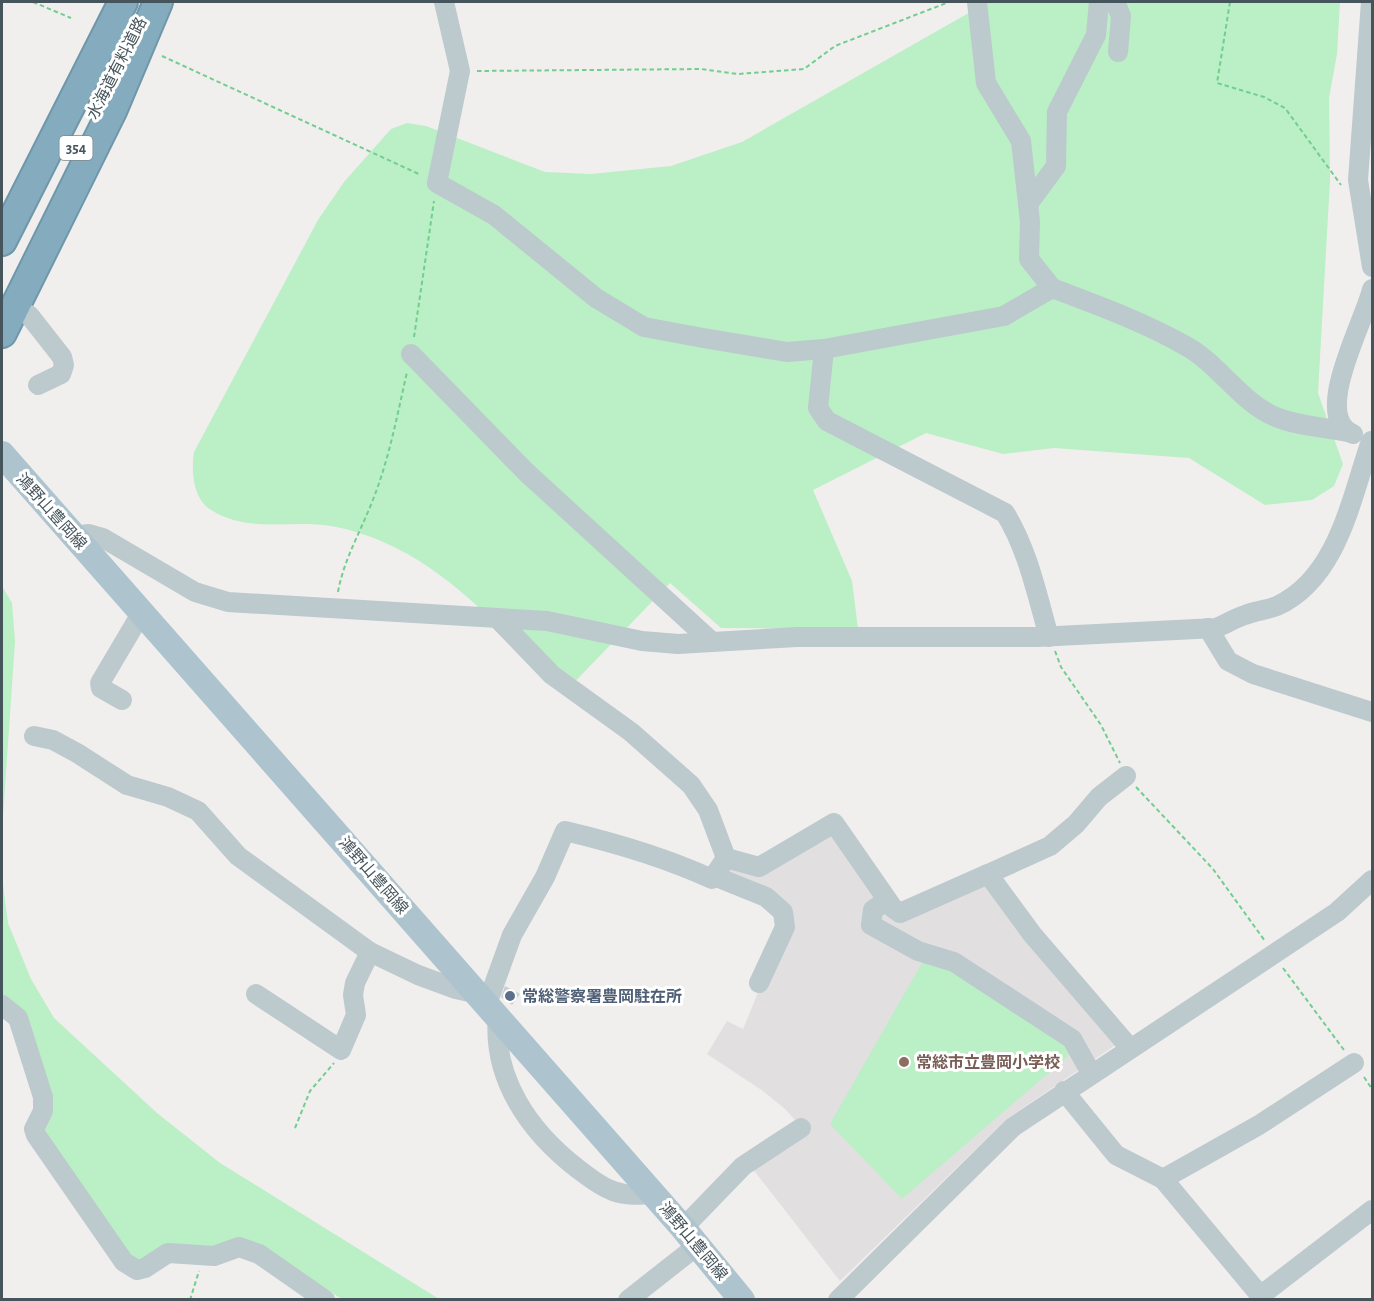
<svg xmlns="http://www.w3.org/2000/svg" width="1374" height="1301" viewBox="0 0 1374 1301" font-family="'Alegreya Sans','Noto Sans JP',sans-serif">
<rect width="100%" height="100%" fill="#f1eeee"/>
<path fill="#e2dfe0" d="M830,833L894,920L987,881L1120,1042L1008,1118L840,1281L752,1168L805,1131L785,1109L763,1091L707,1054L727,1021L743,1029L789,918L721,874L727,869Z"/>
<g fill="#bbefc5">
<path d="M988,2H1340L1337,54L1329,98L1330,180L1318,393L1343,464L1334,486L1312,500L1265,505L1189,458L1054,448L1003,454L926,433L813,490L852,581L858,629L721,628L670,583L563,694C498,625 431,544 331,526C289,519 250,534 211,510C193,499 191,471 194,452L318,220L344,182L391,129L407,123L426,126L545,172L591,174L671,166L742,142Z"/>
<path d="M2,586L12,603L15,641L2,831Z"/>
<path d="M2,876L8,923L31,979L54,1018L157,1113L220,1163L439,1299H342L273,1256L205,1250L135,1262L41,1132L48,1114L2,998Z"/>
<path d="M923,961L949,964L1070,1048L1067,1057L902,1199L830,1124Z"/>
</g>
<path fill="#cacfd3" d="M505,986L520,994L512,1005L501,997Z"/>
<g fill="none" stroke-linecap="round" stroke-linejoin="round">
<defs>
<g id="highway">
<path d="M2,241L123,2"/>
<path d="M2,333L112,111L158,2"/>
</g>
</defs>
<use href="#highway" stroke="#6f97aa" stroke-width="32"/>
<g stroke="#72ce8f" stroke-width="2" stroke-dasharray="4.5 3" stroke-linecap="butt">
<path d="M33,2L71,18"/>
<path d="M1230,2L1217,83L1264,97L1285,108L1341,185"/>
<path d="M162,56L421,175"/>
<path d="M477,71L701,69L738,74L804,69L835,46L949,2"/>
<path d="M414,337L434,201"/>
<path d="M338,592C344,559 360,533 372,502C389,460 397,416 407,372"/>
<path d="M1055,651L1061,667L1101,725L1120,763"/>
<path d="M1136,787L1213,869L1265,941"/>
<path d="M1283,968L1344,1050"/>
<path d="M1364,1077L1372,1089"/>
<path d="M295,1128L310,1091L334,1063"/>
<path d="M190,1300L199,1271"/>
</g>
<g stroke="#bcc9cd" stroke-width="20">
<path d="M444,2L460,71L437,183L494,215L596,298L644,327L703,338L787,352L824,349L1004,316L1052,288C1097,305 1144,322 1186,346C1219,364 1241,403 1276,417C1297,426 1325,427 1348,432"/>
<path d="M977,2L986,83L1021,141L1030,222L1029,259L1052,288"/>
<path d="M1115,2L1121,16L1118,52"/>
<path d="M1371,2L1358,180L1372,267"/>
<path d="M1028,204L1056,166L1057,112L1096,35L1099,2"/>
<path d="M14,308L29,315L62,357L64,365L61,374L38,385"/>
<path d="M824,349L818,408L827,421L1005,513C1028,550 1037,595 1049,637"/>
<path d="M411,354L526,472L712,642"/>
<path d="M1353,434C1310,417 1366,319 1372,289"/>
<path d="M74,536L89,534L103,538L195,592L228,602L547,621L642,641L678,644L797,637H1037L1216,628C1226,624 1235,618 1245,615C1255,611 1267,610 1277,606C1338,578 1351,498 1371,441"/>
<path d="M497,618L552,675L631,732L691,785L708,810L726,858"/>
<path d="M1208,628L1228,661L1253,674L1372,712"/>
<path d="M122,700L101,688L100,683L142,612"/>
<path d="M34,736L53,740L77,753L127,785L168,797L198,811L238,856L370,952L418,975L456,989L478,994"/>
<path d="M726,858L759,867L834,823L893,908L900,913L988,874L1032,934L1130,1048"/>
<path d="M988,874L1050,846L1076,824L1099,797L1126,776"/>
<path d="M714,876L766,897L783,912L785,927L759,983"/>
<path d="M887,900L873,910L871,925L918,951L954,962L1072,1039L1091,1073"/>
<path d="M256,994L341,1050L356,1015L353,995L355,983L370,952"/>
<path d="M487,1004L512,935L545,877L565,831C616,843 664,857 712,879L726,858"/>
<path d="M2,1005L18,1018L43,1097V1111L34,1129L36,1135L124,1262L137,1270L145,1268L168,1253L214,1256L239,1247L259,1254L325,1300"/>
<path d="M498,1016C492,1079 530,1132 578,1169C589,1177 599,1186 613,1191C627,1196 640,1195 654,1194"/>
<path d="M1064,1091L1116,1155L1163,1179L1264,1300"/>
<path d="M1163,1179L1259,1125L1354,1063"/>
<path d="M683,1228L743,1166L801,1128"/>
<path d="M1260,1296L1372,1210"/>
<path d="M628,1300L698,1245"/>
<path d="M838,1300L1013,1127L1337,912L1372,880"/>
</g>
<path stroke="#adc4ce" stroke-width="26" d="M2,454L683,1228L742,1300"/>
<use href="#highway" stroke="#84acbe" stroke-width="28"/>
</g>
<circle fill="#5c6f8a" stroke="#fff" stroke-width="2" cx="510" cy="996" r="6"/>
<circle fill="#8d6e63" stroke="#fff" stroke-width="2" cx="904" cy="1062" r="6"/>
<g text-anchor="middle" stroke-width="6" stroke-linejoin="round" paint-order="stroke">
<rect fill="#fff" stroke="#7e888d" stroke-width="1.5" x="59.5" y="136" width="33" height="24" rx="4.5"/>
<g font-size="15" font-weight="bold" fill="#46555c">
<text x="76" y="153">354</text>
</g>
<g font-size="16" fill="#46555c" stroke="#fff">
<text transform="translate(116 68) rotate(-63)" y="6">水海道有料道路</text>
<text transform="translate(52 511) rotate(48)" y="6">鴻野山豊岡線</text>
<text transform="translate(374 875) rotate(49)" y="6">鴻野山豊岡線</text>
<text transform="translate(694 1241) rotate(50)" y="6">鴻野山豊岡線</text>
</g>
<g font-size="16" font-weight="bold" fill="#4e5e75" stroke="#fff" text-anchor="start">
<text x="522" y="1002">常総警察署豊岡駐在所</text>
</g>
<g font-size="16" font-weight="bold" fill="#785e54" stroke="#fff" text-anchor="start">
<text x="916" y="1068">常総市立豊岡小学校</text>
</g>
</g>
<rect width="1374" height="1301" fill="none" stroke="#46555c" stroke-width="6"/>
</svg>
